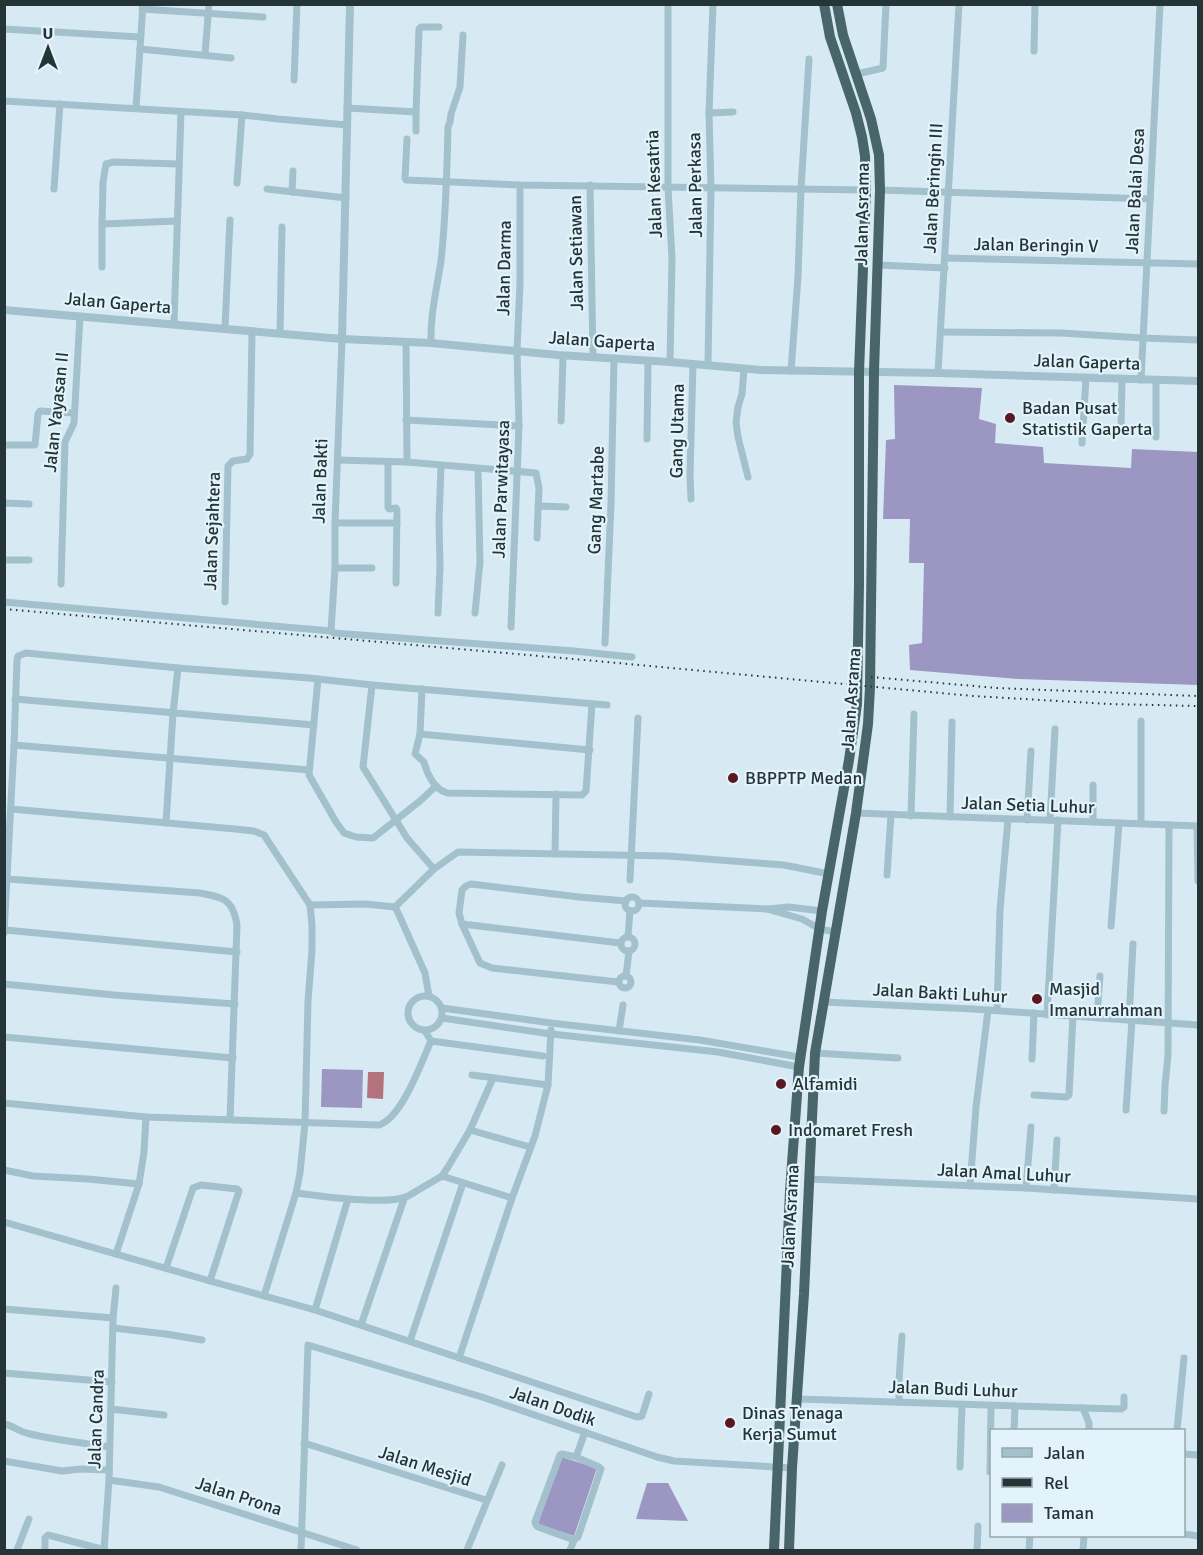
<svg xmlns="http://www.w3.org/2000/svg" width="1203" height="1555" viewBox="0 0 1203 1555" font-family="Signika,sans-serif">
<rect width="100%" height="100%" fill="#d7eaf3"/>
<g fill="#9c96c3">
<path d="M894,385L982,388L979,419L996,424L995,443L1043,447L1044,463L1131,468L1132,449L1198,452V685L1019,679L910,670L909,645L922,643L924,563H909L910,519H883L886,440L895,439Z"/>
<path d="M322,1069L363,1070L362,1108L321,1107Z"/>
<path d="M561,1457L597,1468L574,1536L538,1524Z"/>
<path d="M647,1483H668L688,1521L636,1519Z"/>
</g>
<path fill="#b3737d" d="M368,1072H384L383,1099L367,1098Z"/>
<g fill="none" stroke-linecap="round" stroke-linejoin="round">
<g stroke="#a2c1cc" stroke-width="7">
<path d="M668,4V187L672,259L670,362"/>
<path d="M142,9L263,17"/>
<path d="M4,29L140,37"/>
<path d="M140,49L231,58"/>
<path d="M1034,51L1035,4"/>
<path d="M205,54L209,4"/>
<path d="M857,74L883,68L886,4"/>
<path d="M294,80L297,4"/>
<path d="M4,101L242,115L278,119L347,125"/>
<path d="M136,108L143,4"/>
<path d="M347,108L416,112L419,29L421,27H439"/>
<path d="M416,112V131"/>
<path d="M709,113L733,112"/>
<path d="M407,139L405,178L406,180L520,185L866,190"/>
<path d="M237,183L242,115"/>
<path d="M590,185L593,357"/>
<path d="M54,189L60,104"/>
<path d="M267,189L346,198"/>
<path d="M880,190L1150,199"/>
<path d="M292,192L293,171"/>
<path d="M177,221L102,224L103,182L106,164L114,162L178,164"/>
<path d="M945,258L1198,264"/>
<path d="M878,265L945,268"/>
<path d="M102,267V224"/>
<path d="M174,324L181,112"/>
<path d="M225,328L230,220"/>
<path d="M941,332L1061,333L1143,338L1198,340"/>
<path d="M280,333L282,227"/>
<path d="M406,342L407,462"/>
<path d="M431,343C430,315 437,288 441,261C446,217 447,171 448,127L450,122L451,114L460,87L463,35"/>
<path d="M708,365L711,188L709,113L713,4"/>
<path d="M744,369L742,394L738,407L736,422L738,437L748,477"/>
<path d="M791,371L798,277L801,189L809,59"/>
<path d="M938,373L959,4"/>
<path d="M1141,380L1160,4"/>
<path d="M1156,380V437"/>
<path d="M406,420L519,426"/>
<path d="M561,421L563,356"/>
<path d="M1121,429L1122,379"/>
<path d="M647,439L648,361"/>
<path d="M1082,443L1086,378"/>
<path d="M4,445H35L38,414L40,411L74,413"/>
<path d="M338,460L407,462L536,473L539,488L537,538"/>
<path d="M388,462V507L389,509L396,508L397,510L396,583"/>
<path d="M691,499L690,475L693,364"/>
<path d="M4,503L29,504"/>
<path d="M538,506L566,507"/>
<path d="M335,523H397"/>
<path d="M4,560H29"/>
<path d="M335,568H372"/>
<path d="M61,584L65,442L74,423L80,316"/>
<path d="M4,602L331,631L334,633L574,651L632,657"/>
<path d="M225,602L228,466L233,461L247,459L250,454L252,331"/>
<path d="M438,613L440,567L439,520L441,466"/>
<path d="M475,613L480,562L478,469"/>
<path d="M511,627L519,426L517,351L520,283V185"/>
<path d="M331,631L335,568V523L342,339"/>
<path d="M605,643L611,504L614,358"/>
<path d="M318,679L309,775L336,822L344,833L356,837L373,838L420,801L436,786"/>
<path d="M372,685L363,767L407,838L434,869"/>
<path d="M422,689L420,734L415,754L424,762C427,774 434,789 447,793L582,795L586,791L592,704"/>
<path d="M15,699L314,725"/>
<path d="M1141,721V824"/>
<path d="M420,734L590,750"/>
<path d="M14,745L309,770"/>
<path d="M11,809L235,829L254,831L264,835L310,905L365,904L395,907L399,915L425,973L429,996"/>
<path d="M856,813L1198,826"/>
<path d="M911,816L914,714"/>
<path d="M950,817L952,722"/>
<path d="M1027,820L1031,751"/>
<path d="M1050,820L1055,729"/>
<path d="M1093,822V785"/>
<path d="M166,823L173,713L178,668"/>
<path d="M1197,826L1198,881"/>
<path d="M555,854L556,794"/>
<path d="M887,875L891,815"/>
<path d="M7,879L200,893C223,897 233,899 237,925L230,1119"/>
<path d="M630,880L638,718"/>
<circle cx="632" cy="904" r="7"/>
<path d="M639,903L767,909L789,907L822,911"/>
<path d="M395,907L434,869L458,852L668,856L784,865L829,874"/>
<path d="M767,909L802,919L820,929L835,932"/>
<path d="M462,924L620,943"/>
<path d="M1111,926L1119,823"/>
<path d="M5,930L237,952"/>
<path d="M4,933L14,745L17,660L18,656L26,653L178,668L309,678L372,685L607,705"/>
<path d="M628,936L630,911"/>
<circle cx="628" cy="944" r="7"/>
<circle cx="625" cy="982" r="6"/>
<path d="M626,976L629,951"/>
<path d="M618,982L492,968L480,963L462,924L459,913L462,890L466,886L471,884L579,897L626,901"/>
<path d="M4,984L114,995L235,1004"/>
<circle cx="425" cy="1013" r="17"/>
<path d="M823,1002L973,1009L1198,1025"/>
<path d="M442,1008L551,1023L700,1040L799,1057"/>
<path d="M997,1010L1000,910L1008,819"/>
<path d="M1047,1015L1058,820"/>
<path d="M1097,1017L1100,976"/>
<path d="M442,1018L551,1034L718,1052L799,1067"/>
<path d="M1129,1020L1133,944"/>
<path d="M619,1031L623,1005"/>
<path d="M4,1037L233,1058"/>
<path d="M431,1041L543,1056"/>
<path d="M815,1053L898,1058"/>
<path d="M1032,1059L1034,1013"/>
<path d="M472,1075L548,1085"/>
<path d="M1034,1095L1066,1097L1069,1095L1073,1016"/>
<path d="M4,1103L146,1117L379,1125C402,1118 421,1063 431,1041L425,1031"/>
<path d="M1126,1110L1132,1020"/>
<path d="M1164,1111L1165,1086L1168,1055L1169,825"/>
<path d="M470,1130L530,1147"/>
<path d="M4,1170L33,1176L88,1179L139,1184"/>
<path d="M442,1176L512,1198"/>
<path d="M809,1179L1026,1188L1198,1199"/>
<path d="M970,1186L976,1107L988,1010"/>
<path d="M1026,1188L1031,1127"/>
<path d="M1054,1190L1057,1140"/>
<path d="M296,1193C321,1196 388,1206 408,1196L442,1176L448,1167L470,1130L493,1078"/>
<path d="M4,1222L210,1281L315,1310L637,1417L642,1416L649,1394"/>
<path d="M116,1254L139,1184L144,1152L146,1117"/>
<path d="M166,1268L193,1188L201,1185L237,1189L239,1191L210,1281"/>
<path d="M264,1296L296,1193L300,1173L305,1123L308,1001L312,950V925L310,905"/>
<path d="M4,1309L113,1318"/>
<path d="M315,1310L348,1199"/>
<path d="M361,1325L404,1199"/>
<path d="M113,1328L166,1334L202,1340"/>
<path d="M410,1341L463,1183"/>
<path d="M459,1358L512,1198L535,1136L548,1085L551,1030"/>
<path d="M4,1373L112,1382"/>
<path d="M798,1399L1083,1408L1089,1423V1430"/>
<path d="M899,1402V1380L902,1336"/>
<path d="M1083,1408L1121,1409L1124,1407V1397"/>
<path d="M111,1409L164,1415"/>
<path d="M4,1424C15,1426 18,1432 30,1434C56,1440 83,1443 109,1447"/>
<path d="M1014,1430L1015,1407"/>
<path d="M1177,1430L1184,1358"/>
<path d="M304,1443L486,1500"/>
<path d="M1184,1454L1198,1455"/>
<path d="M576,1457L599,1467L601,1469L578,1537L574,1540L538,1527L536,1525L535,1522L560,1455L562,1454L576,1457L585,1432"/>
<path d="M4,1461L62,1471L80,1469L109,1470"/>
<path d="M960,1467L962,1405"/>
<path d="M990,1472L991,1406"/>
<path d="M109,1480L159,1487L357,1550"/>
<path d="M1184,1534L1198,1536"/>
<path d="M17,1550L29,1519"/>
<path d="M45,1550V1538L48,1535L105,1550"/>
<path d="M104,1550L109,1480L113,1318L116,1288"/>
<path d="M301,1550L308,1345L482,1397L657,1457L674,1461L792,1468"/>
<path d="M467,1550L502,1465"/>
<path d="M570,1550L574,1540"/>
<path d="M977,1550L978,1526"/>
<path d="M1029,1550L1030,1536"/>
<path d="M1083,1550L1084,1536"/>
</g>
<g stroke="#a2c1cc" stroke-width="8">
<path d="M4,310L342,339L431,343L558,355L670,362L761,370L938,373L1198,381"/>
<path d="M342,339L350,4"/>
</g>
<g stroke="#486569" stroke-width="10">
<path d="M774,1550L790,1191L799,1067L822,911L849,760L857,704L859,584V372L866,190L865,156L862,137L856,113L830,37L824,4"/>
<path d="M789,1550L792,1468L804,1294L815,1053L856,813L868,724L870,687L874,372L880,190L879,155L871,119L843,35L837,4"/>
</g>
<g stroke="#253436" stroke-width="2" stroke-dasharray="1.5 4.5" stroke-linecap="butt">
<path d="M4,609L596,661L973,696L1110,704L1198,706"/>
<path d="M871,677L997,688L1198,696"/>
</g>
</g>
<g fill="#5b1720" stroke="#e3f3fb" stroke-width="2">
<circle cx="1010" cy="418" r="6"/>
<circle cx="733" cy="778" r="6"/>
<circle cx="1037" cy="999" r="6"/>
<circle cx="781" cy="1084" r="6"/>
<circle cx="776" cy="1130" r="6"/>
<circle cx="730" cy="1423" r="6"/>
</g>
<g text-anchor="middle" stroke-width="4.5" stroke-linejoin="round" paint-order="stroke">
<g font-size="18" fill="#253436" stroke="#e3f3fb">
<text transform="translate(654 184) rotate(-92)" y="6">Jalan Kesatria</text>
<text transform="translate(695 185) rotate(-91)" y="6">Jalan Perkasa</text>
<text transform="translate(933 188) rotate(-87)" y="6">Jalan Beringin III</text>
<text transform="translate(1135 191) rotate(-87)" y="6">Jalan Balai Desa</text>
<text transform="translate(862 214) rotate(-89)" y="6">Jalan Asrama</text>
<text transform="translate(1036 245) rotate(1)" y="6">Jalan Beringin V</text>
<text transform="translate(576 253) rotate(-91)" y="6">Jalan Setiawan</text>
<text transform="translate(504 268) rotate(-89)" y="6">Jalan Darma</text>
<text transform="translate(118 303) rotate(5)" y="6">Jalan Gaperta</text>
<text transform="translate(602 341) rotate(4)" y="6">Jalan Gaperta</text>
<text transform="translate(1087 362) rotate(2)" y="6">Jalan Gaperta</text>
<text transform="translate(56 412) rotate(-84)" y="6">Jalan Yayasan II</text>
<text transform="translate(677 431) rotate(-89)" y="6">Gang Utama</text>
<text transform="translate(320 481) rotate(-88)" y="6">Jalan Bakti</text>
<text transform="translate(501 489) rotate(-88)" y="6">Jalan Parwitayasa</text>
<text transform="translate(596 500) rotate(-88)" y="6">Gang Martabe</text>
<text transform="translate(212 531) rotate(-88)" y="6">Jalan Sejahtera</text>
<text transform="translate(851 699) rotate(-86)" y="6">Jalan Asrama</text>
<text transform="translate(1028 805) rotate(2)" y="6">Jalan Setia Luhur</text>
<text transform="translate(940 993) rotate(3)" y="6">Jalan Bakti Luhur</text>
<text transform="translate(1004 1173) rotate(3)" y="6">Jalan Amal Luhur</text>
<text transform="translate(790 1216) rotate(-87)" y="6">Jalan Asrama</text>
<text transform="translate(953 1389) rotate(2)" y="6">Jalan Budi Luhur</text>
<text transform="translate(553 1406) rotate(19)" y="6">Jalan Dodik</text>
<text transform="translate(96 1419) rotate(-88)" y="6">Jalan Candra</text>
<text transform="translate(425 1466) rotate(18)" y="6">Jalan Mesjid</text>
<text transform="translate(239 1496) rotate(18)" y="6">Jalan Prona</text>
</g>
<g font-size="18" fill="#253436" stroke="#e3f3fb" text-anchor="start">
<text x="1022" y="414">Badan Pusat<tspan x="1022" dy="21">Statistik Gaperta</tspan></text>
<text x="745" y="784">BBPPTP Medan</text>
<text x="1049" y="995">Masjid<tspan x="1049" dy="21">Imanurrahman</tspan></text>
<text x="793" y="1090">Alfamidi</text>
<text x="788" y="1136">Indomaret Fresh</text>
<text x="742" y="1419">Dinas Tenaga<tspan x="742" dy="21">Kerja Sumut</tspan></text>
</g>
</g>
<rect width="1203" height="1555" fill="none" stroke="#253436" stroke-width="12"/>
<rect x="990" y="1429" width="195" height="108" fill="#e3f3fb" stroke="#97a7ac" stroke-width="1.5"/>
<rect x="1002" y="1448" width="30" height="9" fill="#a2c1cc" stroke="#97a7ac" stroke-width="1.5"/>
<text x="1044" y="1459" font-size="18" fill="#253436">Jalan</text>
<rect x="1002" y="1478" width="30" height="9" fill="#253436" stroke="#97a7ac" stroke-width="1.5"/>
<text x="1044" y="1489" font-size="18" fill="#253436">Rel</text>
<rect x="1002" y="1504" width="30" height="18" fill="#9c96c3" stroke="#97a7ac" stroke-width="1.5"/>
<text x="1044" y="1519" font-size="18" fill="#253436">Taman</text>
<g transform="translate(48 48)" stroke="#e3f3fb" stroke-width="4.5" paint-order="stroke">
<path d="M0-4.5L10 22L0 15L-10 22Z" fill="#253436"/>
<text y="-9" font-size="16" font-weight="bold" text-anchor="middle" fill="#253436">U</text>
</g>
</svg>
